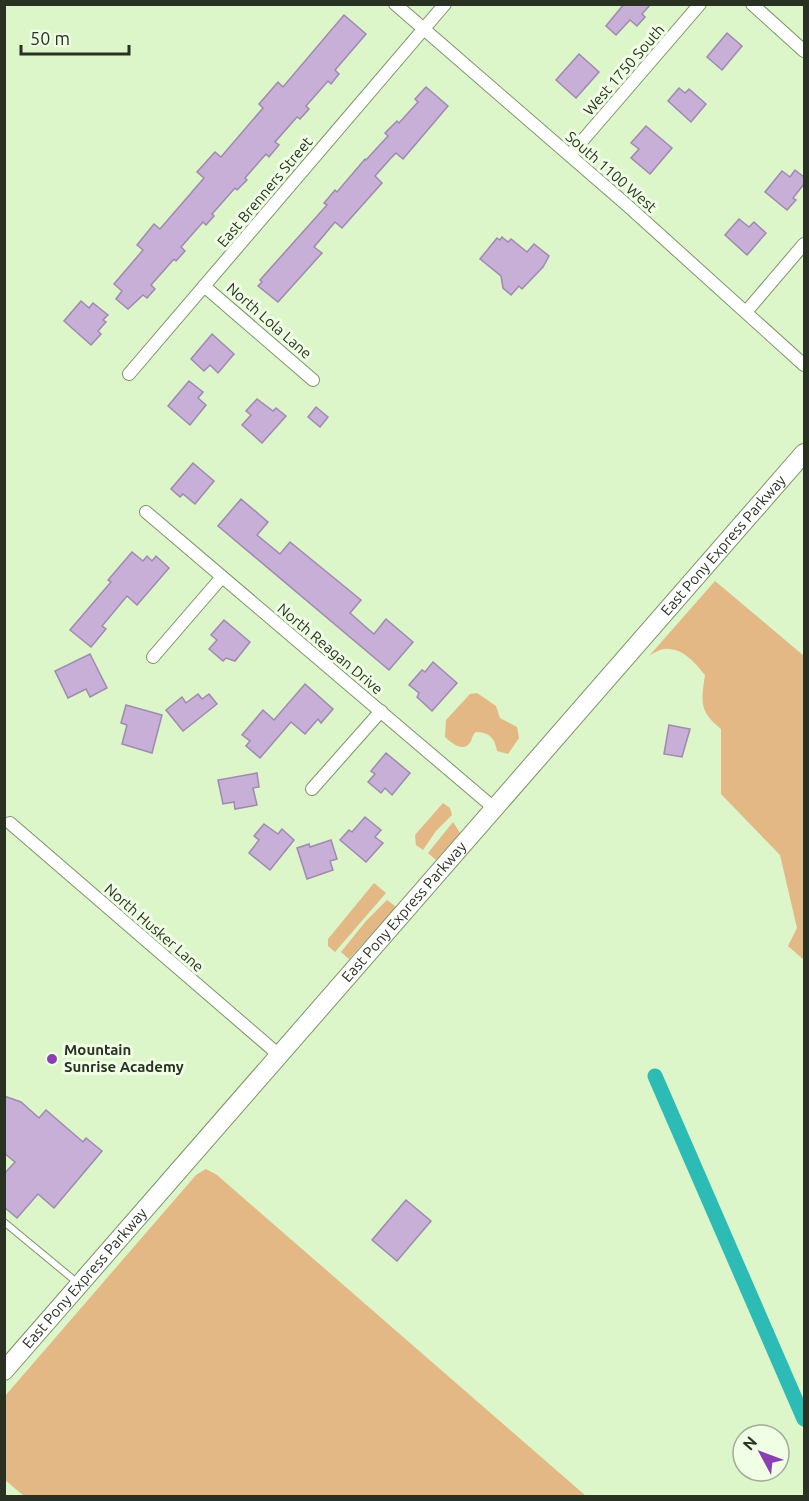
<svg xmlns="http://www.w3.org/2000/svg" width="809" height="1501" viewBox="0 0 809 1501" font-family="Ubuntu,sans-serif">
<rect width="100%" height="100%" fill="#dcf5c9"/>
<g fill="#e3b885">
<path d="M715,581L804,656V960L788,946L797,928L780,855L721,794V729C699,711 701,702 705,675C696,664 684,649 668,649C662,648 654,653 649,656Z"/>
<path d="M477,693L496,706L500,718L517,727L519,738L508,754L497,751C495,738 489,732 476,732C473,734 472,738 471,741C464,754 452,743 445,737L446,720L470,694Z"/>
<path d="M443,803L450,808L452,815L436,831L423,850L416,845L415,835Z"/>
<path d="M453,822L460,833L436,860L428,853Z"/>
<path d="M374,883L386,893L335,952L328,946V939Z"/>
<path d="M387,900L396,907L349,959L341,952L366,921Z"/>
<path d="M206,1169L217,1175L586,1496H24L5,1480V1396L196,1175Z"/>
</g>
<g fill="none" stroke-linecap="round" stroke-linejoin="round">
<path stroke="#2dbbb6" stroke-width="15" d="M655,1076L804,1419"/>
</g>
<g fill="#c7afd8" stroke="#a089b0" stroke-width="1.5">
<path d="M624,4H651L642,14L645,17L637,26L630,20L616,35L606,26Z"/>
<path d="M344,15L366,34L335,70L339,74L331,84L328,81L306,106L309,109L300,119L297,117L275,142L279,145L269,157L266,154L245,178L247,180L237,190L235,188L212,214L214,216L206,225L203,222L181,247L185,251L176,261L174,259L151,285L155,289L147,298L143,295L128,309L116,299L122,291L114,284L143,250L137,245L154,224L160,229L204,178L197,172L215,152L221,157L263,108L259,104L278,82L283,87Z"/>
<path d="M727,33L742,46L722,70L707,57Z"/>
<path d="M579,54L599,72L576,98L556,80Z"/>
<path d="M426,87L448,106L403,159L396,153L391,158L375,176L382,183L342,228L335,222L330,228L314,247L322,253L278,302L258,286L262,282L260,280L327,205L324,203L335,190L337,192L365,159L366,160L388,136L385,133L397,121L399,123L418,102L415,99Z"/>
<path d="M679,88L685,93L689,89L706,104L691,122L668,101Z"/>
<path d="M646,126L672,148L650,174L631,158L639,149L631,143Z"/>
<path d="M795,170L804,177V184L793,198L796,200L787,210L765,192L782,171L790,177Z"/>
<path d="M739,219L749,227L754,222L766,233L747,255L725,235Z"/>
<path d="M502,237L508,242L511,239L527,252L534,244L549,256L543,267L522,289L519,286L511,295L503,288L501,276L480,259L497,238L500,240Z"/>
<path d="M81,301L89,308L93,303L108,315L103,320L106,322L98,331L101,334L91,345L64,321Z"/>
<path d="M212,334L234,354L218,373L210,365L204,371L191,359Z"/>
<path d="M189,381L203,392L198,398L206,405L190,425L168,406Z"/>
<path d="M257,399L273,411L276,408L286,416L262,443L242,425L251,415L246,411Z"/>
<path d="M316,407L328,417L320,427L308,417Z"/>
<path d="M193,463L214,481L195,504L183,494L180,497L171,489Z"/>
<path d="M241,499L268,522L257,535L280,554L290,542L361,600L350,613L368,629L374,634L386,619L413,642L389,670L218,526Z"/>
<path d="M132,552L143,561L147,556L152,561L156,556L169,568L137,605L127,596L102,626L106,629L91,647L70,630L111,582L108,580Z"/>
<path d="M224,620L250,642L235,661L226,658L223,661L209,649L217,640L211,635Z"/>
<path d="M90,654L107,688L90,697L86,689L68,698L55,671Z"/>
<path d="M433,662L457,683L432,711L417,697L419,693L409,685L422,670L425,672Z"/>
<path d="M305,684L333,709L321,723L318,719L305,734L291,722L260,758L246,746L250,741L242,735L263,710L274,720Z"/>
<path d="M198,694L202,699L209,694L217,704L183,731L166,710L182,697L186,703Z"/>
<path d="M126,705L162,715L152,753L122,744L127,725L121,723Z"/>
<path d="M669,725L690,729L682,757L664,754Z"/>
<path d="M386,753L410,773L392,795L385,788L381,793L368,782L375,774L371,771Z"/>
<path d="M257,773L259,787L253,788L257,805L235,809L234,802L223,804L218,780Z"/>
<path d="M365,817L381,830L375,837L383,843L366,862L340,840L349,830L352,832Z"/>
<path d="M264,824L278,834L282,829L294,840L270,870L249,853L259,840L254,836Z"/>
<path d="M331,840L337,859L330,861L333,870L307,879L297,848L309,844L310,847Z"/>
<path d="M4,1096L21,1102L39,1118L46,1110L83,1142L86,1138L102,1151L54,1208L38,1194L17,1218L4,1207V1174L15,1162L4,1153Z"/>
<path d="M406,1200L431,1221L397,1261L372,1240Z"/>
</g>
<g fill="none" stroke-linecap="round" stroke-linejoin="round">
<defs>
<path id="lane" d="M4,1222L79,1284"/>
<g id="street">
<path d="M395,4L628,206L804,365"/>
<path d="M752,4L804,51"/>
<path d="M570,155L700,4"/>
<path d="M204,286L313,380"/>
<path d="M746,312L804,244"/>
<path d="M129,374L445,4"/>
<path d="M146,512L494,808"/>
<path d="M153,657L222,577"/>
<path d="M312,789L381,711"/>
<path d="M10,823L279,1055"/>
</g>
<g id="secondary">
<path id="s1" d="M4,1371L804,453"/>
</g>
</defs>
<use href="#lane" stroke="#7d946b" stroke-width="8"/>
<use href="#street" stroke="#7d946b" stroke-width="14"/>
<use href="#secondary" stroke="#7d946b" stroke-width="20"/>
<use href="#lane" stroke="#fff" stroke-width="6"/>
<use href="#street" stroke="#fff" stroke-width="12"/>
<use href="#secondary" stroke="#fff" stroke-width="18"/>
</g>
<circle fill="#8a40b2" stroke="#effee4" stroke-width="2" cx="52" cy="1059" r="6"/>
<g text-anchor="middle" stroke-width="6" stroke-linejoin="round" paint-order="stroke">
<g font-size="15" fill="#293222" stroke="#effee4">
<text transform="translate(624 70) rotate(-49)" y="5">West 1750 South</text>
<text transform="translate(611 172) rotate(41)" y="5">South 1100 West</text>
<text transform="translate(265 192) rotate(-50)" y="5">East Brenners Street</text>
<text transform="translate(269 321) rotate(41)" y="5">North Lola Lane</text>
<text dy="5" stroke="none"><textPath href="#s1" startOffset="1095">East Pony Express Parkway</textPath></text>
<text transform="translate(330 649) rotate(40)" y="5">North Reagan Drive</text>
<text dy="5" stroke="none"><textPath href="#s1" startOffset="609">East Pony Express Parkway</textPath></text>
<text transform="translate(154 928) rotate(41)" y="5">North Husker Lane</text>
<text dy="5" stroke="none"><textPath href="#s1" startOffset="123">East Pony Express Parkway</textPath></text>
</g>
<g font-size="15" font-weight="bold" fill="#293222" stroke="#effee4" text-anchor="start">
<text x="64" y="1055">Mountain<tspan x="64" dy="17">Sunrise Academy</tspan></text>
</g>
</g>
<rect width="809" height="1501" fill="none" stroke="#293222" stroke-width="12"/>
<g transform="translate(761 1453) rotate(311)"><circle r="28" fill="#effee4" stroke="#a0ac96" stroke-width="1.5"/>
<path d="M0-4.5L10 22L0 15L-10 22Z" fill="#8a40b2"/>
<text y="-9" font-size="16" font-weight="bold" text-anchor="middle" fill="#293222">N</text>
</g>
<path d="M21 45v9h108v-9" fill="none" stroke="#293222" stroke-width="3"/>
<text x="30" y="45" font-size="18" fill="#293222" stroke="#effee4" stroke-width="4.5" paint-order="stroke">50 m</text>
</svg>
